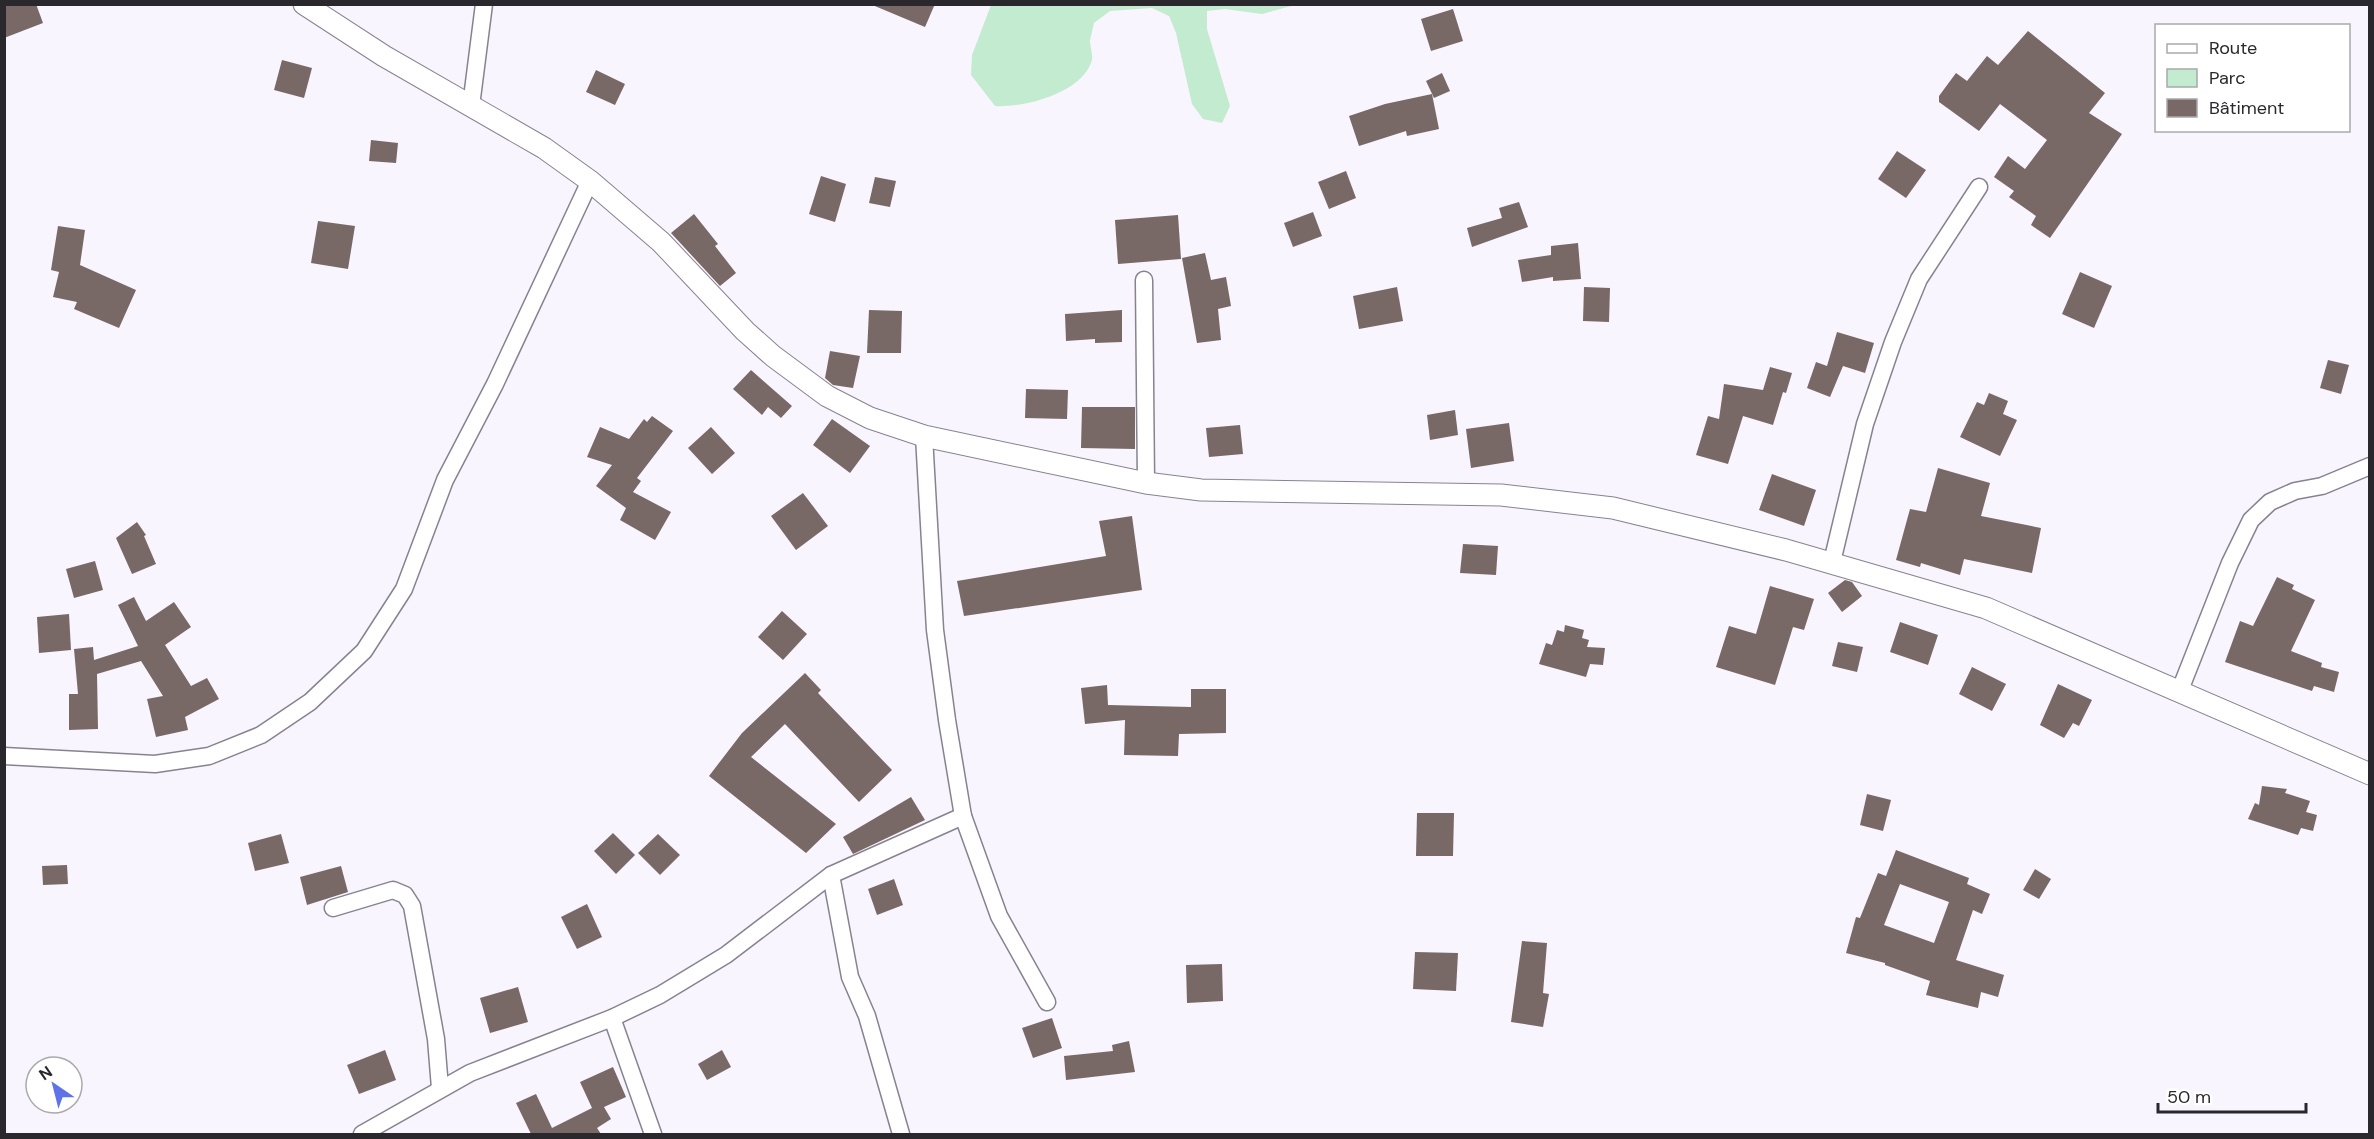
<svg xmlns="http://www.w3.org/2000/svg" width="2374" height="1139" viewBox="0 0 2374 1139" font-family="'DM Sans',sans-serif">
<rect width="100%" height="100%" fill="#f9f5fe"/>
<path fill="#c3ebd0" d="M991,5V4L1295,5L1262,14L1225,9L1207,11V29L1230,106L1222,123L1203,119L1192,104L1176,33L1169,16L1152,8L1110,11L1094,23C1093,28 1091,35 1090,41C1090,47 1093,54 1092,60C1083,93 1024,108 995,106L971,75L972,55Z"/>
<g fill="#786866" fill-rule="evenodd">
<path d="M4,4H36L43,23L4,38Z"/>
<path d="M870,4H935L925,27Z"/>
<path d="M1453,9L1463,41L1431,51L1421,19Z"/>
<path d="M2028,31L2105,93L2089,113L2122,134L2050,238L2031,225L2036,216L2009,197L2014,191L1994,177L2008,156L2025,169L2047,140L2000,104L1979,131L1939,102V96L1956,73L1967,81L1987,56L1998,65Z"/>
<path d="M282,60L312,68L304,98L274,90Z"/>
<path d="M596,70L625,84L615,105L586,92Z"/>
<path d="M1442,73L1450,91L1434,98L1426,81Z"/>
<path d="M1432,94L1439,129L1407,136L1406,131L1359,146L1349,116L1385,104Z"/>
<path d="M371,140L398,143L396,163L369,161Z"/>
<path d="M1897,151L1926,170L1906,198L1878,179Z"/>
<path d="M1346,171L1356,198L1329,209L1318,182Z"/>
<path d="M821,176L846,184L835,222L809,214Z"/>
<path d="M875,177L896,181L890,207L869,203Z"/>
<path d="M1519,202L1528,227L1472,247L1467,228L1502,218L1499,208Z"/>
<path d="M1313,212L1322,236L1293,247L1284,223Z"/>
<path d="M694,214L718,244L715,246L736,273L720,286L671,233Z"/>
<path d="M1178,215L1181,259L1118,264L1115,220Z"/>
<path d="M318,221L355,226L348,269L311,263Z"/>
<path d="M58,226L85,230L80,265L136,290L119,328L74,309L77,302L53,297L59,272L51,270Z"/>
<path d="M1578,243L1581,279L1553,281V277L1522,282L1518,260L1551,255V246Z"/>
<path d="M1205,253L1211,280L1226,277L1231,306L1218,309L1221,340L1197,343L1182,258Z"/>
<path d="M2080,272L2112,286L2094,328L2062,314Z"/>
<path d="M1397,287L1403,321L1359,329L1353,296Z"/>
<path d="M1584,287L1610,288L1609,322L1583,321Z"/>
<path d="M869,310L902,311L901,353H867Z"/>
<path d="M1122,310V342L1095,343V339L1066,341L1065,314Z"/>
<path d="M1837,332L1874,343L1865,373L1843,366L1830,397L1807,388L1816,362L1827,366Z"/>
<path d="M830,351L860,356L853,388L833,385L825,378Z"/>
<path d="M2328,360L2349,365L2341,394L2320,388Z"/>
<path d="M1770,367L1792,373L1786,393L1783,392L1773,425L1743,416L1728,464L1696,455L1708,416L1719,419L1724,384L1763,390Z"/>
<path d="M751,370L792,406L781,418L768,407L762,415L733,389Z"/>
<path d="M1026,389L1068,390L1067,419L1025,418Z"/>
<path d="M1989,393L2008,401L2003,414L2017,420L2000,456L1960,437L1977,402L1984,405Z"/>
<path d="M1082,407H1135V449L1081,448Z"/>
<path d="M1455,410L1458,435L1430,440L1427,415Z"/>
<path d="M652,416L673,431L637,478L641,481L633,492L671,512L655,540L620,520L626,508L596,486L612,465L587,457L600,427L629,439L644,419L647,422Z"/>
<path d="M832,419L870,446L850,473L813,445Z"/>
<path d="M1509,423L1514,461L1471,468L1466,429Z"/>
<path d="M1240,425L1243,454L1209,457L1206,428Z"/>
<path d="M711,427L735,453L712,474L688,448Z"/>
<path d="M1938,468L1990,483L1981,516L2041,528L2032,573L1964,559L1960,575L1921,563L1920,567L1896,560L1910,509L1926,512Z"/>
<path d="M1772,474L1816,490L1804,526L1759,510Z"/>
<path d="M803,493L828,526L796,550L771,516Z"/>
<path d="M1132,516L1142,590L964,616L957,581L1106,556L1099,521Z"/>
<path d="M137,522L146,535L144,536L156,564L132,574L116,538Z"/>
<path d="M1463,544L1498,546L1496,575L1460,573Z"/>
<path d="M95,561L103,590L74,598L66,569Z"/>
<path d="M2277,577L2294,585L2292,589L2315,600L2291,651L2322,663L2321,667L2339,672L2334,692L2314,686L2312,691L2225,662L2240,621L2253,626Z"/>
<path d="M1845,580L1852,582L1862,596L1842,612L1828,593Z"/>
<path d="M1770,586L1814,599L1804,630L1793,627L1775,685L1716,667L1729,626L1756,634Z"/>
<path d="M134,597L146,621L174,602L191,627L165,645L191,686L207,678L219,699L185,717L188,730L156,737L147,699L163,696L141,661L97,674L98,729L69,730V694H78L74,649L93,647L94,660L138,646L118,605Z"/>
<path d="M782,611L807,634L783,660L758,637Z"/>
<path d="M69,614L71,650L39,653L37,617Z"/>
<path d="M1900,622L1938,635L1928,665L1890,652Z"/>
<path d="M1565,625L1584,630L1582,638L1589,640L1587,647L1605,648L1603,665L1590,664L1586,677L1539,664L1546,643L1552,645L1557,630L1564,632Z"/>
<path d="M1838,642L1863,647L1857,672L1832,666Z"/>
<path d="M1972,667L2006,684L1992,711L1959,694Z"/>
<path d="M805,673L821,690L818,693L892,770L859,802L785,724L751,757L836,824L806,853L709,776L742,733Z"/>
<path d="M2058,684L2092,700L2079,726L2073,723L2064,738L2040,725Z"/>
<path d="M1107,685L1108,705L1191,707V689H1226V733L1179,734L1178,756L1124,755L1125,720L1085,724L1081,688Z"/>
<path d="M2262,786L2287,789L2285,793L2310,801L2306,812L2317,815L2313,831L2301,828L2298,835L2248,819L2255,803L2259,805Z"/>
<path d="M1867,794L1891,800L1883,831L1860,825Z"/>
<path d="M911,797L925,820L853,854L843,837Z"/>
<path d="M1417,813H1454L1453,856H1416Z"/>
<path d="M613,833L635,855L616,874L594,851Z"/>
<path d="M281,834L289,863L255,871L248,843Z"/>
<path d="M658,834L680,855L660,875L638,853Z"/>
<path d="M1896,850L1969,878L1967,884L1990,894L1982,914L1973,910L1956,960L2004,975L1998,997L1981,992L1978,1008L1926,995L1930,981L1885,965V963L1846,953L1856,917L1860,918L1878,873L1886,876ZM1900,884L1949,902L1934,943L1884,925Z"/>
<path d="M67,865L68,884L43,885L42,866Z"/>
<path d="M341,866L348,892L307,905L300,877Z"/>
<path d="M2035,869L2051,879L2039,899L2023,890Z"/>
<path d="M894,879L903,905L877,915L868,889Z"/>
<path d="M587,904L602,937L577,949L561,917Z"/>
<path d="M1522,941L1547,943L1543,993L1549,994L1543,1027L1511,1022Z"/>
<path d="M1415,952L1458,953L1456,991L1413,989Z"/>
<path d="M1222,964L1223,1001L1187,1003L1186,965Z"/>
<path d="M518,987L528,1022L490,1033L480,998Z"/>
<path d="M1052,1018L1062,1048L1033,1058L1022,1028Z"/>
<path d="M1129,1041L1135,1072L1066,1080L1064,1056L1113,1051L1112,1045Z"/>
<path d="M385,1050L396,1080L359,1094L347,1065Z"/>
<path d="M722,1050L731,1067L707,1080L698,1064Z"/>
<path d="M613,1067L626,1097L604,1107L611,1119L597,1128L601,1134H531L516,1103L536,1094L552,1128L592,1108L580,1082Z"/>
</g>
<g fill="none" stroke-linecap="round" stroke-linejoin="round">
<defs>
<g id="minor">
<path d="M471,106L484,4"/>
<path d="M1144,280L1146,483"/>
<path d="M924,436L935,630L947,720L963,816L999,916L1047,1002"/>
<path d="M1832,562L1865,424L1893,342L1919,279L1979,187"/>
<path d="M2180,690L2230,563L2251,520L2270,502L2295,491L2322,486L2370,466"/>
<path d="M4,756L155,764L209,756L261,735L310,702L364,651L404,589L445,480L495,384L590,181"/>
<path d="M831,875L850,977L867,1016L901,1134"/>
<path d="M333,908L393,890L405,895L412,906L436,1039L440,1088"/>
<path d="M612,1018L653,1134"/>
<path d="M362,1134L470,1073L612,1018L660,995L726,955L831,875L963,816"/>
</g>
<path id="tertiary" d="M304,4L384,56L544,148L590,181L661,242L745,331L773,356L827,396L870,418L924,436L1146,483L1201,490L1501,495L1613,508L1786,550L1986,608L2370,774"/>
</defs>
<use href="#minor" stroke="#888290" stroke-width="19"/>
<use href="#tertiary" stroke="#888290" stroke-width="23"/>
<use href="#minor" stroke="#fff" stroke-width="16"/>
<use href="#tertiary" stroke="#fff" stroke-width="21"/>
</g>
<rect width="2374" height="1139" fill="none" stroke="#2a282d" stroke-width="12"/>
<rect x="2155" y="24" width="195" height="108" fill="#ffffff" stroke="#aaa9ab" stroke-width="1.5"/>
<rect x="2167" y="44" width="30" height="9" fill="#ffffff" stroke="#aaa9ab" stroke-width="1.5"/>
<text x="2209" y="54" font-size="18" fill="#2a282d">Route</text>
<rect x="2167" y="69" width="30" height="18" fill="#c3ebd0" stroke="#aaa9ab" stroke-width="1.5"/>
<text x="2209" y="84" font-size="18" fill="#2a282d">Parc</text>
<rect x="2167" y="99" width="30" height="18" fill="#786866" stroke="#aaa9ab" stroke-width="1.5"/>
<text x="2209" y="114" font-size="18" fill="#2a282d">Bâtiment</text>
<g transform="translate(54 1085) rotate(325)"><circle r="28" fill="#ffffff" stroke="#aaa9ab" stroke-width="1.5"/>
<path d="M0-4.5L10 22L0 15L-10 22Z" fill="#5e73ea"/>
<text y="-9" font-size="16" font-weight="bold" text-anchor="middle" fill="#2a282d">N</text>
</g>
<path d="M2158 1103v9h148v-9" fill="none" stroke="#2a282d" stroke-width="3"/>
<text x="2167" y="1103" font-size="18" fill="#2a282d" stroke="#ffffff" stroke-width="4.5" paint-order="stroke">50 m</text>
</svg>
